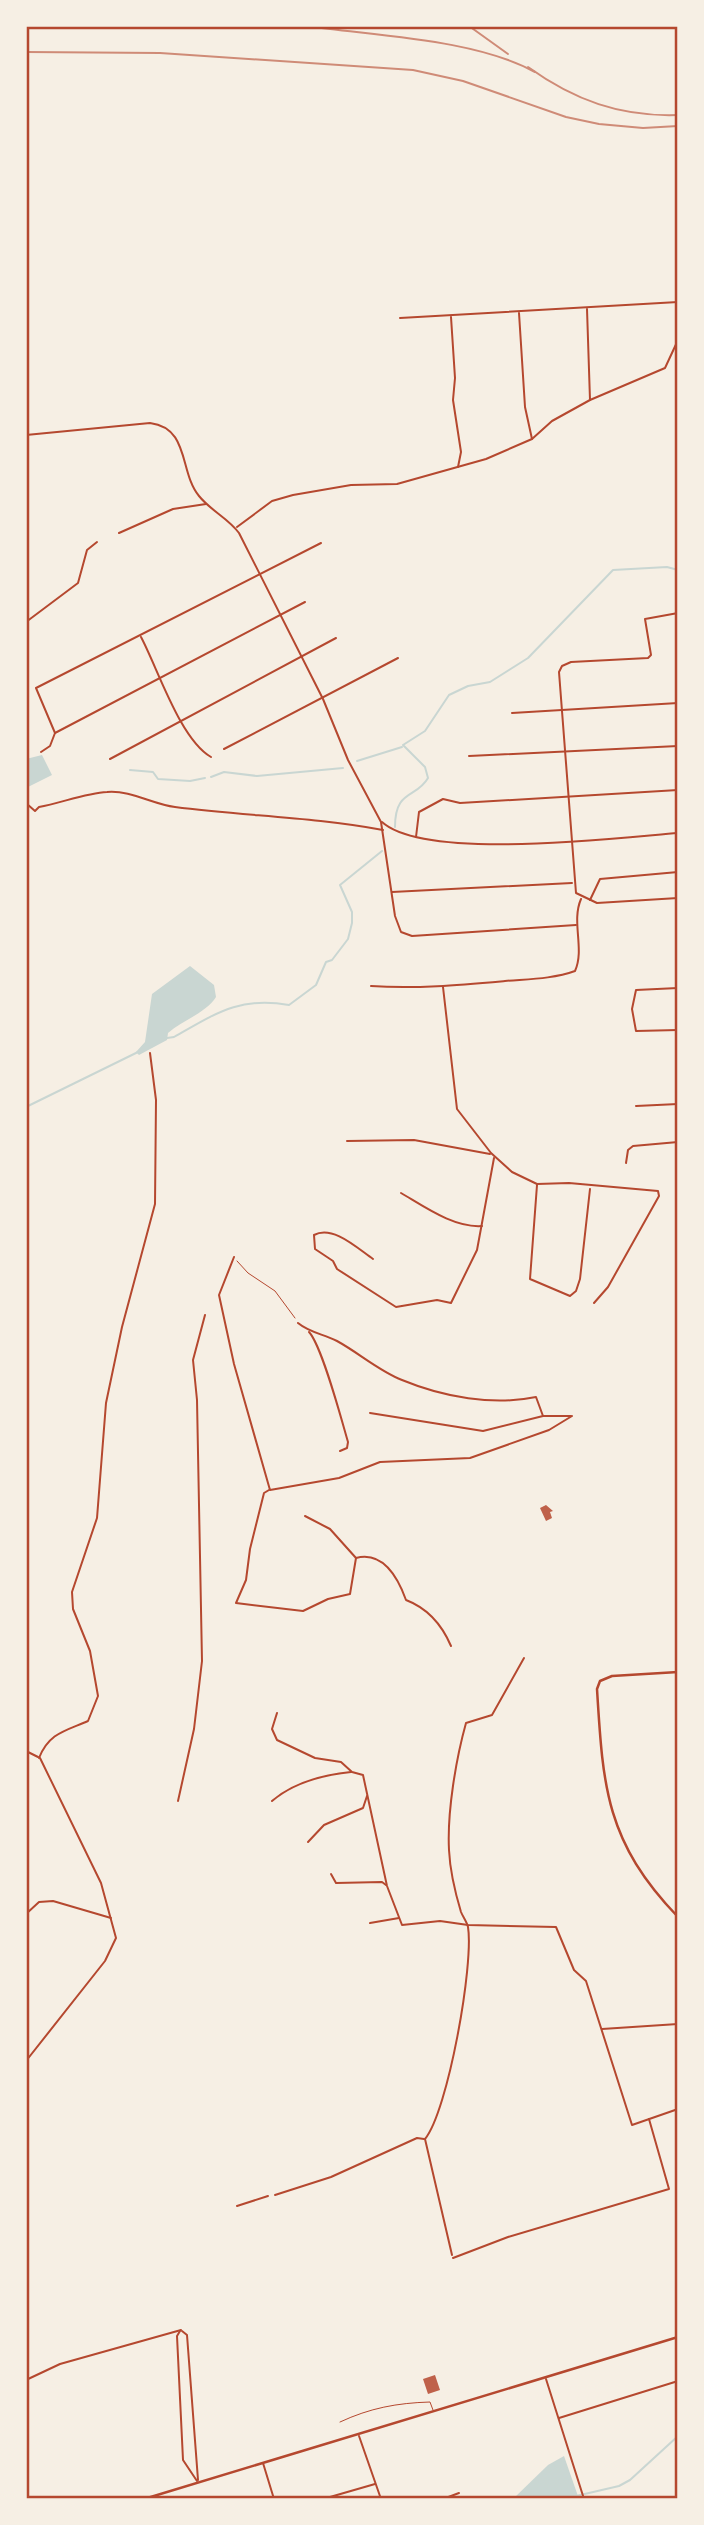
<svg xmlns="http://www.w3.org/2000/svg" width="704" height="2525" viewBox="0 0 704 2525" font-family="Roboto,sans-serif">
<rect width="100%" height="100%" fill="#f6efe4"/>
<g fill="#c9d6d2">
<path d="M42,755L52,775L26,788V759Z"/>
<path d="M190,966L214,985L216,997C206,1013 183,1020 168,1033L167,1040L139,1055L136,1052L145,1042L152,994Z"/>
<path d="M564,2456L579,2499H513L548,2465Z"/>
</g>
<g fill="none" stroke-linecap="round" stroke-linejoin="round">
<g stroke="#c9d6d2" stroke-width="2">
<path d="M357,761L402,747"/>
<path d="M130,770L153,772L158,779L190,781L205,778"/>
<path d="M211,777L224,772L257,776L343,768"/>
<path d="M395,827C395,789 416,799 428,778L425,767L403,745L425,731L449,695L468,686L490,682L528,658L613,570L667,567L678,570"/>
<path d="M167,1038L174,1037C215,1014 239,996 289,1005L316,985L326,962L332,960L348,939L352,923V912L340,885L382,851"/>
<path d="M26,1107L138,1052"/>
<path d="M576,2496L619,2486L630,2480L678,2436"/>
</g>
</g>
<g fill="#bf614a">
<path d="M546,1505L553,1511L550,1512L552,1518L546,1521L540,1508Z"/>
<path d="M435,2375L440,2390L428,2394L423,2379Z"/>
</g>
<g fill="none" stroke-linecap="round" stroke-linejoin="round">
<path stroke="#b5482f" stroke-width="1" d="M237,1261L248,1273L275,1291L295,1318"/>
<path stroke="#b5482f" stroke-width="1" d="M340,2422C370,2408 397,2403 430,2402L433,2410"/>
<g stroke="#b5482f" stroke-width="2">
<path d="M587,309L590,400"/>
<path d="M519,313L525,407L532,439"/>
<path d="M451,317L455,378L453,400L461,452L458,467"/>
<path d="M400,318L678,302"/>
<path d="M26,435L150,423C190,428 179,472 199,496C211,511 228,518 239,533L323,699L348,760L381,822L395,916L401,932L412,936L576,925"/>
<path d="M237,527L272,501L293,495L351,485L397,484L486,459L532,439L552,421L590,400L665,368L678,340"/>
<path d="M119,533L173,509L206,504"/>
<path d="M678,613L645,619L651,655L648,658L571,662L562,666L559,672L576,893L597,903L678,898"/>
<path d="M26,622L78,583L87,550L97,542"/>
<path d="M141,637C158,669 180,739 211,757"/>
<path d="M512,713L678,703"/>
<path d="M55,733L305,602"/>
<path d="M224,749L398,658"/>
<path d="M41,752L50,746L55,733L36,688L321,543"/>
<path d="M469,756L678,746"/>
<path d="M110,759L336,638"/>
<path d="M27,804L35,811L39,807C61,803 86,793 107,792C131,790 152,804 175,807C244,816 314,817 383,830"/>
<path d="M382,822C425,861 616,838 678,833"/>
<path d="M416,837L419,812L443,799L460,803L678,790"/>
<path d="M392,892L572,883"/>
<path d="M590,900L600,879L678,872"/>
<path d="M371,986C416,989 460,985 505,981C528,979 553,979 575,971C585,949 571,922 581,899"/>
<path d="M443,987L457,1109L491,1153L512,1172L537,1184L569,1183L658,1191L659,1196L608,1287L594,1303"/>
<path d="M678,988L636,990L632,1009L636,1031L678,1030"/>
<path d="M636,1106L678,1104"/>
<path d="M347,1141L414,1140L490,1154"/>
<path d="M626,1163L628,1150L633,1146L678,1142"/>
<path d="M537,1185L530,1279L570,1296L576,1291L580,1279L590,1189"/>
<path d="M401,1193C425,1207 454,1228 482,1226"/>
<path d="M234,1257L219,1295L234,1364L270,1490L339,1478L380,1462L470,1458L549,1430L572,1416"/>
<path d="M373,1259C357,1248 333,1225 314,1235L315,1249L333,1261L337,1269L396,1307L437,1300L451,1303L477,1250L494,1158"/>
<path d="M298,1323C310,1333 324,1334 337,1341C359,1353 379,1371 402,1380C443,1397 493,1406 536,1397L543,1416H571"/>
<path d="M309,1332C322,1346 341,1418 348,1442L347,1448L340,1451"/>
<path d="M370,1413L483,1431L543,1416"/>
<path d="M269,1490L264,1493L250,1549L246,1580L236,1603L303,1611L328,1599L350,1594L356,1558"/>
<path d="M305,1516L330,1529L356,1558C383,1551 398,1578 406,1600C427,1608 442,1625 451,1646"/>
<path d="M277,1713L272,1729L277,1740L315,1758L341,1762L352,1772L363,1775L387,1886L402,1925L440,1921L468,1925L556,1927L574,1970L586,1981L632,2125L678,2109"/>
<path d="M26,1751L38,1757"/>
<path d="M39,1758C49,1733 65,1731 88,1721L98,1696L90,1651L73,1609L72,1592L97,1518L106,1403L122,1327L155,1204L156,1100L150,1053"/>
<path d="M178,1801L194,1729L202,1661L197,1400L193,1360L205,1315"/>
<path d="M272,1801C294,1782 322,1775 351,1772"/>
<path d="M308,1842L324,1825L363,1808L367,1796"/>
<path d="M331,1874L336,1883L382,1882L386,1885"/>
<path d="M26,1914L39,1902L53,1901L111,1918"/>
<path d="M370,1923L399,1918"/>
<path d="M602,2029L678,2024"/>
<path d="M26,2061L105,1961L116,1938L101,1883L40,1758"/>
<path d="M275,2195L331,2177L417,2138L424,2139"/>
<path d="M237,2206L268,2196"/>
<path d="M452,2255L425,2139C448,2111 474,1964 468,1927C467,1922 463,1917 461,1912C455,1892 450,1871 449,1850C447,1812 456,1759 466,1723L492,1715L524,1658"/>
<path d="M453,2258L508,2237L669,2189L649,2119"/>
<path d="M180,2331L177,2336L183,2460L197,2481"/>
<path d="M182,2331L187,2335L198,2480"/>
<path d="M546,2379L584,2499"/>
<path d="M26,2380L60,2364L181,2330"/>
<path d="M559,2418L678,2381"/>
<path d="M359,2436L381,2499"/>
<path d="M263,2463L274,2499"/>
<path d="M330,2497L375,2484"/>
<path d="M443,2499L459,2493"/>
</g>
<path stroke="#b5482f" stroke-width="2.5" d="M678,1672L612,1676L600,1681L597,1689C603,1788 606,1842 678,1917"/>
<path stroke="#b5482f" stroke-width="2.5" d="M144,2499L678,2337"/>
<g stroke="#cf8b77" stroke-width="2">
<path d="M307,26C376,36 475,39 535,72"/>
<path d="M469,26L508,54"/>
<path d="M26,52L160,53L413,70L463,81L566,117L599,124L643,128L678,126"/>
<path d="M528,67C574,100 620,117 678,115"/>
</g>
</g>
<rect width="704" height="2525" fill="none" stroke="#f6efe4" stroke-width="56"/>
<rect x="28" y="28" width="648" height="2469" fill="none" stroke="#b5482f" stroke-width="2.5"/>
</svg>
